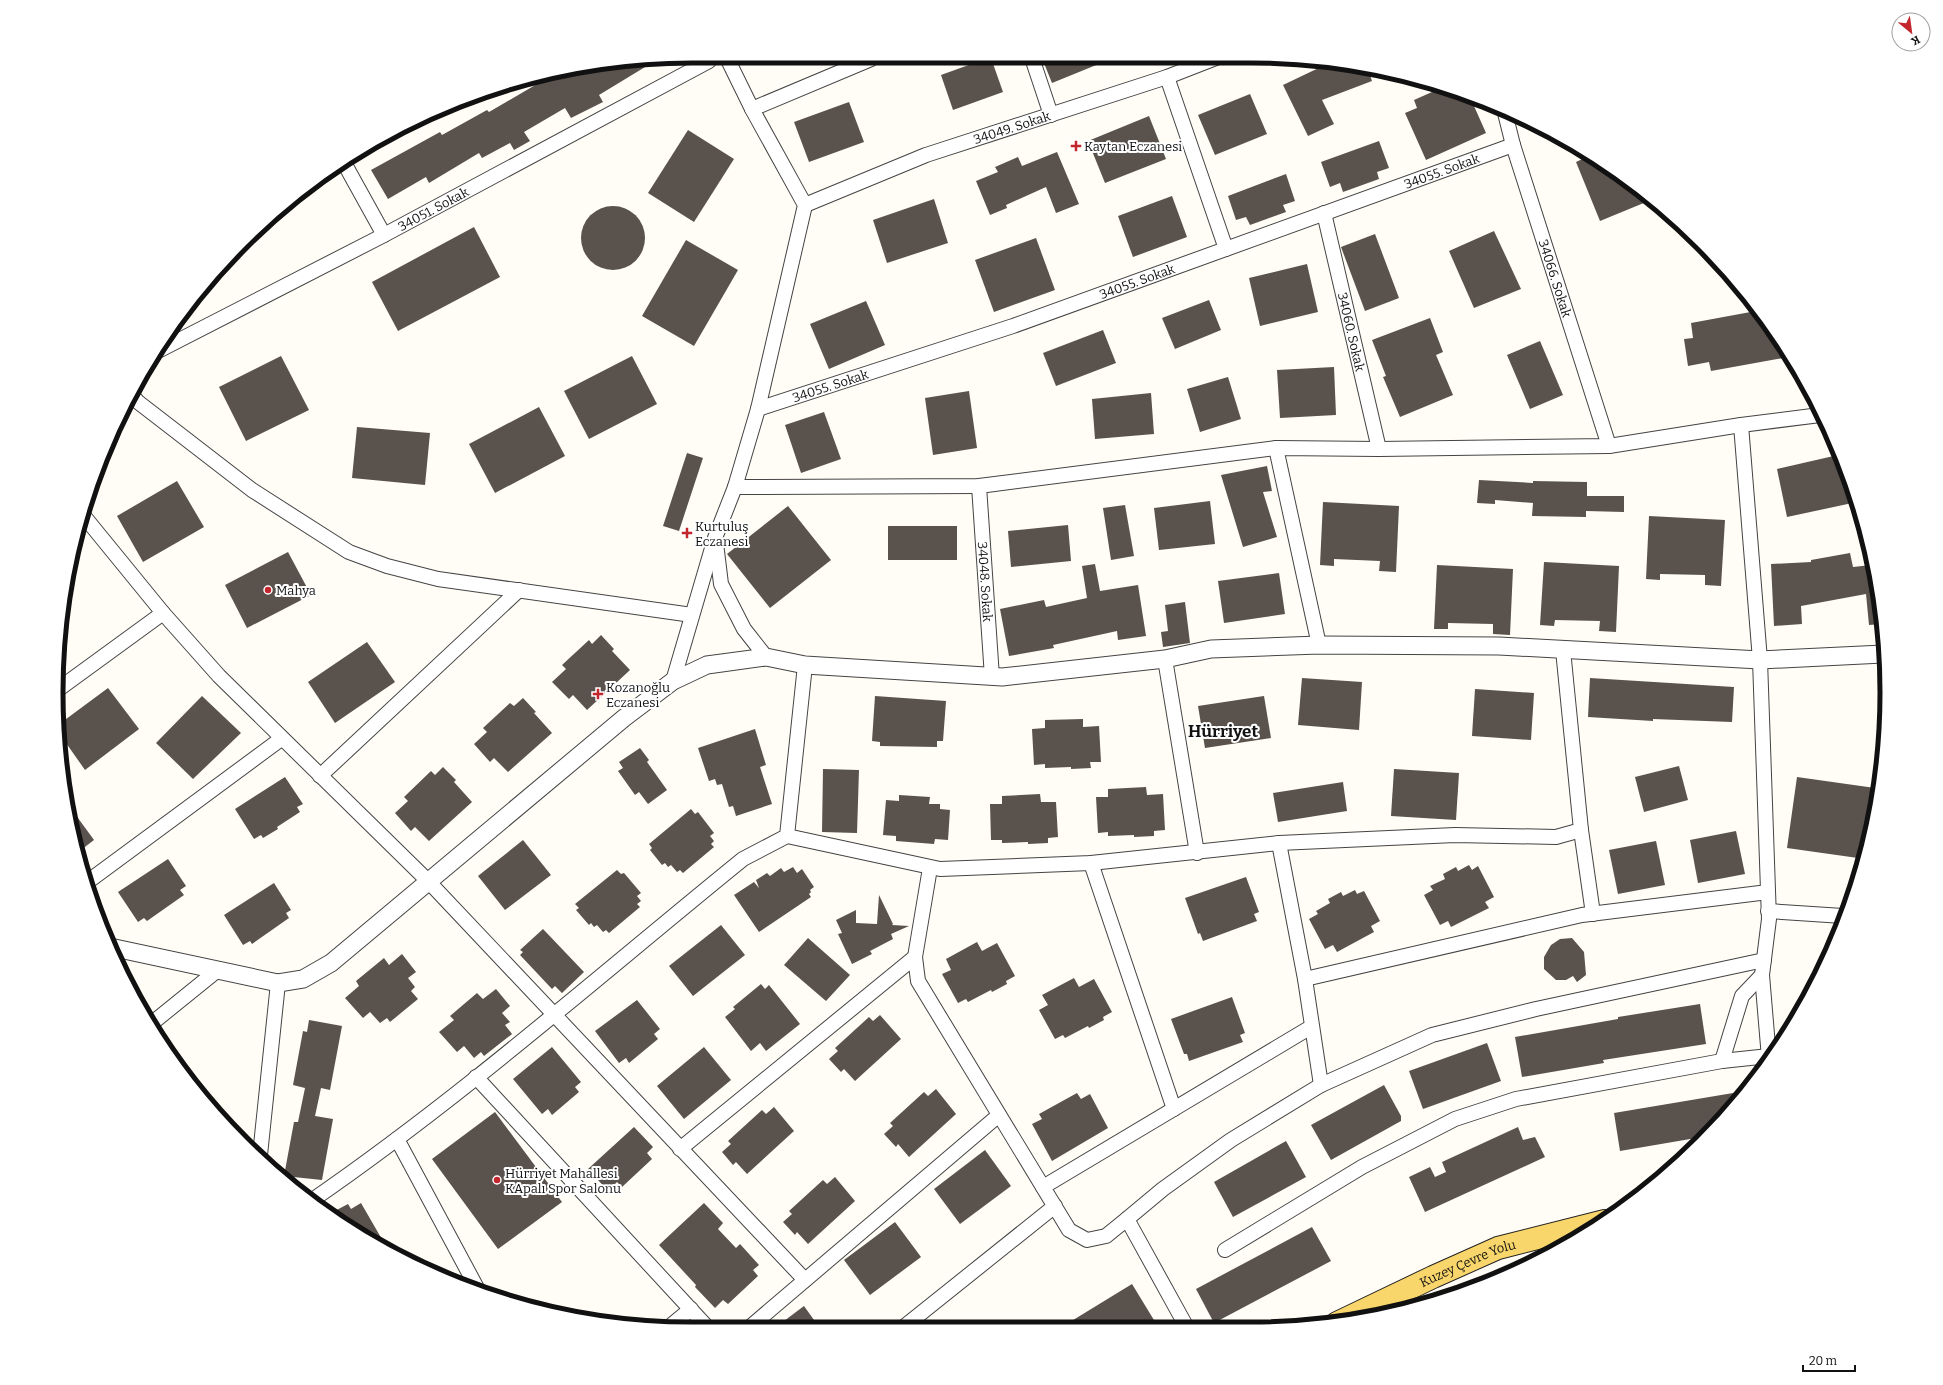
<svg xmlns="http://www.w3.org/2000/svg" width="1943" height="1385" viewBox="0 0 1943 1385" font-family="Bitter,serif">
<rect width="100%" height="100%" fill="#fffdf5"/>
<g fill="#5a524d">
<path d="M1116,57L1052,83L1042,58H1046Z"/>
<path d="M988,58H991L1003,92L953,110L941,75Z"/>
<path d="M609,61H655L599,95L603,102L571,118L565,108L524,132L530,141L514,150L510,143L482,158L479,153L429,183L426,177L388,199L371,170L440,132L442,135L487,110L489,112L549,77L548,74Z"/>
<path d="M1327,64L1367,67L1372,81L1322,100L1334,124L1308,136L1283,85Z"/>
<path d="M1441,88L1470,97L1486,133L1426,160L1405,113L1417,108L1414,100Z"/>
<path d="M1250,94L1267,134L1215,155L1198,115Z"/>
<path d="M849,102L864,142L809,162L794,122Z"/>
<path d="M1149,116L1166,159L1105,183L1088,141Z"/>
<path d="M688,130L734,159L694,222L648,193Z"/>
<path d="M1379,141L1389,168L1377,172L1379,179L1343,192L1340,183L1330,187L1321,162Z"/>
<path d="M1057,152L1079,204L1056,213L1046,187L1006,205L1007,208L990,215L976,181L998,172L995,167L1018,157L1022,166Z"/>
<path d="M1589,156L1651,200L1600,221L1576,162Z"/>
<path d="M1286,174L1295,201L1283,205L1286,212L1250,225L1246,217L1236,220L1228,196Z"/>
<path d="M1172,196L1187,237L1133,257L1118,216Z"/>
<path d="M934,199L948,243L887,263L873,220Z"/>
<circle cx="613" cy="238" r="32"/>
<path d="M474,227L500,277L398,331L372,282Z"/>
<path d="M1494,231L1521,289L1474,308L1449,251Z"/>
<path d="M1375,234L1399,298L1365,311L1341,247Z"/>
<path d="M1036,238L1055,290L994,312L975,260Z"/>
<path d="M686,240L738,270L694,346L642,316Z"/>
<path d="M1307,264L1318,312L1260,326L1249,278Z"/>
<path d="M1209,300L1221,330L1175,349L1162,318Z"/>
<path d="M866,301L885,345L829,369L810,324Z"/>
<path d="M1756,311L1789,357L1711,371L1709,362L1688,366L1684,339L1693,338L1691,323Z"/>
<path d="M1430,318L1443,352L1436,355L1453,395L1400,417L1383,377L1386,376L1372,340Z"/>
<path d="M1103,330L1116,363L1056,386L1043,353Z"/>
<path d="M1540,341L1563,395L1530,409L1507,355Z"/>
<path d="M281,356L309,410L246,441L219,387Z"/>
<path d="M632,356L657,404L589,439L564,391Z"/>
<path d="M1334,367L1336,415L1280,418L1277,370Z"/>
<path d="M1228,377L1241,419L1200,432L1187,389Z"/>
<path d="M969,391L977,448L933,455L925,398Z"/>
<path d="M1151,393L1154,434L1095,439L1092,399Z"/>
<path d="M539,407L565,456L495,493L469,444Z"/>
<path d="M824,412L841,459L801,473L785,425Z"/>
<path d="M357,427L430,433L425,485L352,478Z"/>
<path d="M687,453L703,458L679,531L663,526Z"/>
<path d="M1838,455L1853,488L1857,502L1787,517L1777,469Z"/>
<path d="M1267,466L1272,491L1263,492L1277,537L1243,547L1221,475Z"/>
<path d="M1479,480L1533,483V481L1587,482V496H1624V512L1586,511V517L1532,516L1533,503L1495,500V504L1477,503Z"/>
<path d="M177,481L204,527L143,562L117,516Z"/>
<path d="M1210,501L1215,544L1159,550L1154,508Z"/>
<path d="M1323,502L1399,506L1396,572L1379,571L1380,561L1334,559V566L1320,565Z"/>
<path d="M1125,505L1134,556L1111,560L1103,508Z"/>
<path d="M788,506L831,560L770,608L727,554Z"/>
<path d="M1649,516L1725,520L1721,586L1705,585V575L1660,574V580L1646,579Z"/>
<path d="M1068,525L1071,561L1011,567L1008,531Z"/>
<rect x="888" y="526" width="69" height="34"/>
<path d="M288,552L311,595L247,628L225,585Z"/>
<path d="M1850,553L1853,567L1871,565L1882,610V624L1869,625L1866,594L1801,606L1802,624L1774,626L1771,564L1811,562V560Z"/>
<path d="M1544,562L1619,566L1616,632L1599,631L1600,621L1555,620L1554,626L1540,625Z"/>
<path d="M1095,564L1100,591L1138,585L1146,636L1118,640L1117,631L1053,645L1054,648L1009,656L1000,609L1044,600L1046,607L1087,598L1082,566Z"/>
<path d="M1437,565L1513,569L1510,635L1493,634V624L1448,623V629H1434Z"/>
<path d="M1279,573L1285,614L1224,623L1218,581Z"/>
<path d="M1185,602L1190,643L1163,647L1161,632L1168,631L1165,605Z"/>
<path d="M601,635L614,649L612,651L630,670L587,710L573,695L569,699L552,682L566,669L562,665L589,640L592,644Z"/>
<path d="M367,642L395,682L335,723L308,682Z"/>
<path d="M1302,678L1362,682L1359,730L1298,725Z"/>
<path d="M1590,678L1734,687L1732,722L1653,719V721L1588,717Z"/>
<path d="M108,688L139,729L85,770L59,733L58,725Z"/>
<path d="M1475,689L1534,693L1531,740L1472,736Z"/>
<path d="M202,696L241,733L193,779L156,743Z"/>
<path d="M875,696L946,701L943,741H937V747L880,746V742L872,741Z"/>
<path d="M1264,696L1271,738L1205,748L1198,706Z"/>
<path d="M523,698L536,712L534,713L552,733L508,772L494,758L490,762L474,744L487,732L483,728L510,703L514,706Z"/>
<path d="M1083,719V727L1099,726L1101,762H1090L1091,768L1071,769V767L1045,768V764L1034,765L1032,729L1045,728V720Z"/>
<path d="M755,729L766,765L760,767L772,804L736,816L733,806L729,807L722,784L717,785L715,779L709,781L698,748Z"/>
<path d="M640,748L649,760L647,762L667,790L648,804L639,792L635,795L618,771L623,768L619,762Z"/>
<path d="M1679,766L1688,800L1644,812L1635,777Z"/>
<path d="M443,767L456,780L454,782L472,802L429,841L415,827L411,831L395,813L408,801L404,797L431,771L435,775Z"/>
<path d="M823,769L859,770L857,833L822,832Z"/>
<path d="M1394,769L1459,773L1456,820L1391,816Z"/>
<path d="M285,777L303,804L297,807L300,812L277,827L278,829L263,838L261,835L254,839L235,809Z"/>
<path d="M1797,777L1875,788L1865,859L1787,848Z"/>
<path d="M1343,782L1347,811L1278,822L1273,793Z"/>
<path d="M1146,787L1147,795L1163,794L1165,830L1154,831V836L1134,837V835L1108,836V832L1098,833L1096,797H1108V789Z"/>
<path d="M1040,794L1041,802H1056L1058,837L1048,838V843L1028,844V842L1002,843V840H991L990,804H1002V796Z"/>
<path d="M899,795L930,797L929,804H940V809L950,810L948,840L935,839L934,844L896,841V836L883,835L886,800L899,801Z"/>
<path d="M67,803L94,840L77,853Z"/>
<path d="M691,809L695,814L698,812L714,833L710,836L714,841L711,844L714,847L683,873L680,870L677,872L671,865L668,867L665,863L662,865L650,850L652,848L649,844Z"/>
<path d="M1736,831L1745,874L1698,883L1690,840Z"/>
<path d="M523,840L551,875L505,910L478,876Z"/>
<path d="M1656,841L1665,885L1618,894L1609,850Z"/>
<path d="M168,859L186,886L180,890L184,895L147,921L144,918L138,922L118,892Z"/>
<path d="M1469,865L1472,870L1478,866L1494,897L1485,902L1489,908L1451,927L1448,921L1440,925L1424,895L1433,890L1430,886L1445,879L1443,874L1456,867L1458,871Z"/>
<path d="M793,867L797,873L802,869L814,887L810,890L811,892L809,894L811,897L759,932L734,895L754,882L759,888L756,880L767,873L770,876L781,868L784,872Z"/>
<path d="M617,870L621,874L624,873L641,893L637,896L641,901L637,904L640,907L609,933L606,930L603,932L597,925L594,927L591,923L589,925L576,910L579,908L575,904Z"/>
<path d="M1246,877L1259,912L1254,914L1257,921L1203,941L1200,933L1198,934L1185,898Z"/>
<path d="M274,883L291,910L286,913L289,918L252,944L250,941L243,945L224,915Z"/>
<path d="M1355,890L1357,894L1364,891L1380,921L1371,926L1374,932L1337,952L1333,945L1325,949L1309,919L1318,914L1316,911L1330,903L1328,899L1341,892L1343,896Z"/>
<path d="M879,895L893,924L892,925L909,926L891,934L893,939L870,951L872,954L852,964L838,934L842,933L836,920L856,910V923L877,924Z"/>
<path d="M721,925L745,955L693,996L669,966Z"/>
<path d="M543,929L584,972L562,993L555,986L552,989L520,955L523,952L520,950Z"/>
<path d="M808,938L850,975L826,1001L784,965Z"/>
<path d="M1572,938L1584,952L1586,975L1577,982L1573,976L1566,980H1556L1544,969V957L1551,945L1560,939Z"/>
<path d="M977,942L982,951L997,943L1015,976L1006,981L1007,984L992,992L991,990L968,1002L966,999L958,1003L942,974L951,970L946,959Z"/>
<path d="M402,954L416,972L408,978L415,987L411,991L418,999L390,1022L387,1018L380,1023L370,1012L363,1018L345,998L359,986L356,981L384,958L389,965Z"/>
<path d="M1074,978L1079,987L1094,979L1112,1012L1103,1017L1104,1020L1089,1028L1088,1026L1065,1038L1063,1035L1055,1039L1039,1010L1048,1005L1042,995Z"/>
<path d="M761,984L765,989L769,985L800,1024L766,1051L760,1043L751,1051L725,1017L735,1009L733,1007Z"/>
<path d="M496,989L510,1006L502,1013L510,1022L505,1025L512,1034L484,1056L481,1052L474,1058L464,1046L457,1052L439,1032L454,1020L450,1016L477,993L483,999Z"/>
<path d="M1232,997L1245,1033L1240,1035L1243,1042L1189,1061L1187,1054H1184L1171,1019Z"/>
<path d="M637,1000L660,1029L654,1034L658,1039L629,1063L626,1058L619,1063L595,1031Z"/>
<path d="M1700,1004L1706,1044L1603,1060L1604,1063L1522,1077L1515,1037L1618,1019V1017Z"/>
<path d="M880,1015L901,1039L855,1081L844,1069L841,1072L829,1059L838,1051L835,1048L869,1017L873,1021Z"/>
<path d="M309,1020L342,1026L330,1090L321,1088L315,1116L333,1119L322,1180L284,1176L294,1122H298L305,1088L293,1085L303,1031L307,1032Z"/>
<path d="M1487,1043L1501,1081L1423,1109L1409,1071Z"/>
<path d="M552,1047L581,1082L575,1087L579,1092L552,1115L548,1109L542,1114L513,1079Z"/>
<path d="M704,1047L731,1080L684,1119L657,1086Z"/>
<path d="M1384,1085L1401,1116V1121L1331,1160L1311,1125Z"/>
<path d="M936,1089L956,1114L909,1157L898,1144L896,1147L884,1134L893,1126L890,1123L924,1092L928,1096Z"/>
<path d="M1745,1091L1702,1137L1620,1151L1614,1113Z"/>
<path d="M1077,1093L1081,1099L1090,1094L1108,1128L1052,1161L1032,1124L1042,1119L1039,1114Z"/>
<path d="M774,1107L794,1131L747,1174L736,1162L733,1165L722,1152L731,1144L728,1141L762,1110L766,1114Z"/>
<path d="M495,1112L562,1202L498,1249L432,1159Z"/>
<path d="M634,1127L653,1147L647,1153L652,1159L622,1187L617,1182L608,1191L588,1169Z"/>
<path d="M1518,1127L1523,1140L1535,1137L1545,1157L1425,1212L1409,1177L1430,1167L1435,1177L1446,1172L1442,1162Z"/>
<path d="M1286,1141L1306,1177L1233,1217L1214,1182Z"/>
<path d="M985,1150L1011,1186L960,1224L934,1189Z"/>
<path d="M835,1177L855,1201L808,1244L797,1232L795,1235L783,1222L792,1214L789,1211L823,1180L827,1184Z"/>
<path d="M361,1203L387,1248L331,1213L348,1204L351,1209Z"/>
<path d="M704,1203L723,1223L718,1229L736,1248L740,1244L759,1265L753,1270L758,1276L728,1304L723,1300L715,1308L695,1287L696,1285L659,1245Z"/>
<path d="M895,1222L921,1257L870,1295L844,1260Z"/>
<path d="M1312,1227L1331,1261L1214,1323L1196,1289Z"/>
<path d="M1132,1284L1157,1325H1065Z"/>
<path d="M804,1306L819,1327H776Z"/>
</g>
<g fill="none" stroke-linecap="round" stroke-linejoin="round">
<defs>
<g id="minor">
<path d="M1032,58L1051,115"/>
<path d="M1167,77L1226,249"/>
<path d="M752,109L871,59"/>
<path id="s1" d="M1504,109L1513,145L1609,446"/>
<path d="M343,161L384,235"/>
<path id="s2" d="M805,205L926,155L1167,77L1221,56"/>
<path id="s3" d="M1324,213L1379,449"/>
<path id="s4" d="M156,352L384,235L709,61"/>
<path d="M131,394L138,402L252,490L349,552L387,566L438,579L692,615"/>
<path id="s5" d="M758,409L1013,326L1513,145"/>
<path d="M1741,425L1760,660L1769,919L1762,975L1769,1058"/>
<path d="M1276,448L1319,645"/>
<path id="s6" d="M979,486L992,677"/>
<path d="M735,487L979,486L1276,448L1379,449L1609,446L1741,425L1820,415"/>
<path d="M83,515L163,613L219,676L428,881L805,1280"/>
<path d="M716,543L721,584L744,629L766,657"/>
<path d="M1165,659L1197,853"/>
<path d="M673,681L715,538L735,487L758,409L805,205L752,109L728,60"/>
<path d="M56,691L163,613"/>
<path d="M320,776L519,590"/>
<path d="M1581,830L1593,914"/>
<path d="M787,836L940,869L1091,863L1279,843L1455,835L1556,837L1581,830L1563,650"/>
<path d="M1279,843L1305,979L1321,1085"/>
<path d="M1091,863L1174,1109"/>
<path d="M930,868L915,957L918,981L1069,1230L1087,1240L1106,1236L1127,1219L1185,1324"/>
<path d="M86,883L281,739"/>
<path d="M1768,911L1843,916"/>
<path d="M1305,979L1582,915L1768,892"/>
<path d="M151,1024L219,969"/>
<path d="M1722,1061L1742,996L1762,975"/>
<path d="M476,1077L707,1327"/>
<path d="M397,1139L477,1288"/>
<path d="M680,1149L915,957"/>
<path d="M260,1155L278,983"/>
<path d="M1043,1187L1311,1027"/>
<path d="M311,1201C462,1097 600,975 743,859L787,836L805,665"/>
<path d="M1127,1219L1163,1189L1231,1140L1321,1085L1432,1035L1536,1009L1764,960"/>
<path d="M1225,1250L1362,1167L1455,1119L1516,1099L1722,1061L1769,1056"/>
<path d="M905,1326L1055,1206"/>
<path d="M750,1327L999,1115"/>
<path d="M668,1328L691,1309"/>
</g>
<path id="tertiary" d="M110,947L278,983L303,979L331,963L624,718L673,681L707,665L766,657L805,665L1002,677L1165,659L1211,649L1319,645L1499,646L1760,660L1883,654"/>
<g id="primary">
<path id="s7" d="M1337,1323L1433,1277L1498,1248L1605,1221"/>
</g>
</defs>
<use href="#minor" stroke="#444" stroke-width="16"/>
<use href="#tertiary" stroke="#444" stroke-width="19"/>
<use href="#primary" stroke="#222" stroke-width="24"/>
<use href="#minor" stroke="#fff" stroke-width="14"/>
<use href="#tertiary" stroke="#fff" stroke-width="17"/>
<use href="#primary" stroke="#f9d66b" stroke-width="22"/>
</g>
<g fill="#c4262e" stroke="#fff" stroke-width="1.5">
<path d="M1074 140h4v4h4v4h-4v4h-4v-4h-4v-4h4z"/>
<path d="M685 527h4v4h4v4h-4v4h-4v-4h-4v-4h4z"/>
<circle cx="268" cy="590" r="4"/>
<path d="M596 688h4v4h4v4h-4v4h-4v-4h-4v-4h4z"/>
<circle cx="497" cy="1180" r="4"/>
</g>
<g text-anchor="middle" stroke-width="4" stroke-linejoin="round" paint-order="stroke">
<g font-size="13" fill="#111" stroke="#fff">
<text dy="5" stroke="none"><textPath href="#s2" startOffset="221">34049. Sokak</textPath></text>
<text dy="5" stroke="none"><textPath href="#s5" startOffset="724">34055. Sokak</textPath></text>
<text dy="5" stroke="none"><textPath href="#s4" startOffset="312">34051. Sokak</textPath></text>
<text dy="5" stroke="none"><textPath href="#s1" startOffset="177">34066. Sokak</textPath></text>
<text dy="5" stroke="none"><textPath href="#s5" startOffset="400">34055. Sokak</textPath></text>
<text dy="5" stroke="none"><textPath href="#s3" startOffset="122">34060. Sokak</textPath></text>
<text dy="5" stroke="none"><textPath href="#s5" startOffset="76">34055. Sokak</textPath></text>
<text dy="5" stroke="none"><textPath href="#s6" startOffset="96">34048. Sokak</textPath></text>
<text dy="5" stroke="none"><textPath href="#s7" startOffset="144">Kuzey Çevre Yolu</textPath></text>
</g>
<g font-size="13" fill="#111" stroke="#fff" text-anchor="start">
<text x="1084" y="151">Kaytan Eczanesi</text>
<text x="695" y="531">Kurtuluş<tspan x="695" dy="15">Eczanesi</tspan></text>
<text x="276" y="595">Mahya</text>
<text x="606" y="692">Kozanoğlu<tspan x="606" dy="15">Eczanesi</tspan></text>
<text x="505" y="1178">Hürriyet Mahallesi<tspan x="505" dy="15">KApalı Spor Salonu</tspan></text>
</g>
<g font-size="17" font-weight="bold" fill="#111" stroke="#fff">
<text x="1223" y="737">Hürriyet</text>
</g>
</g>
<path d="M0 0H1943V1385H0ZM692 63H1251A629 629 0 0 1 1880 692V693A629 629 0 0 1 1251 1322H692A629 629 0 0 1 63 693V692A629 629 0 0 1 692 63Z" fill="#fff" fill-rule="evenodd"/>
<path fill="none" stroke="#111" stroke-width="5" d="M692 63H1251A629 629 0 0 1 1880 692V693A629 629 0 0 1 1251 1322H692A629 629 0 0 1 63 693V692A629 629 0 0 1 692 63Z"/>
<g transform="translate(1911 32) rotate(151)"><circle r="19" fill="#ffffff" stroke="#a0a0a0"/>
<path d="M0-3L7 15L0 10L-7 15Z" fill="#c4262e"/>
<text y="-6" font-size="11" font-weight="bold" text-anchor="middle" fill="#111111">K</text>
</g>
<path d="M1803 1365v6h52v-6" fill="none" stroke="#111111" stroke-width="2"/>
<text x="1809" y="1365" font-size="12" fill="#111111" stroke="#ffffff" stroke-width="3" paint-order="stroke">20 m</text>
</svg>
